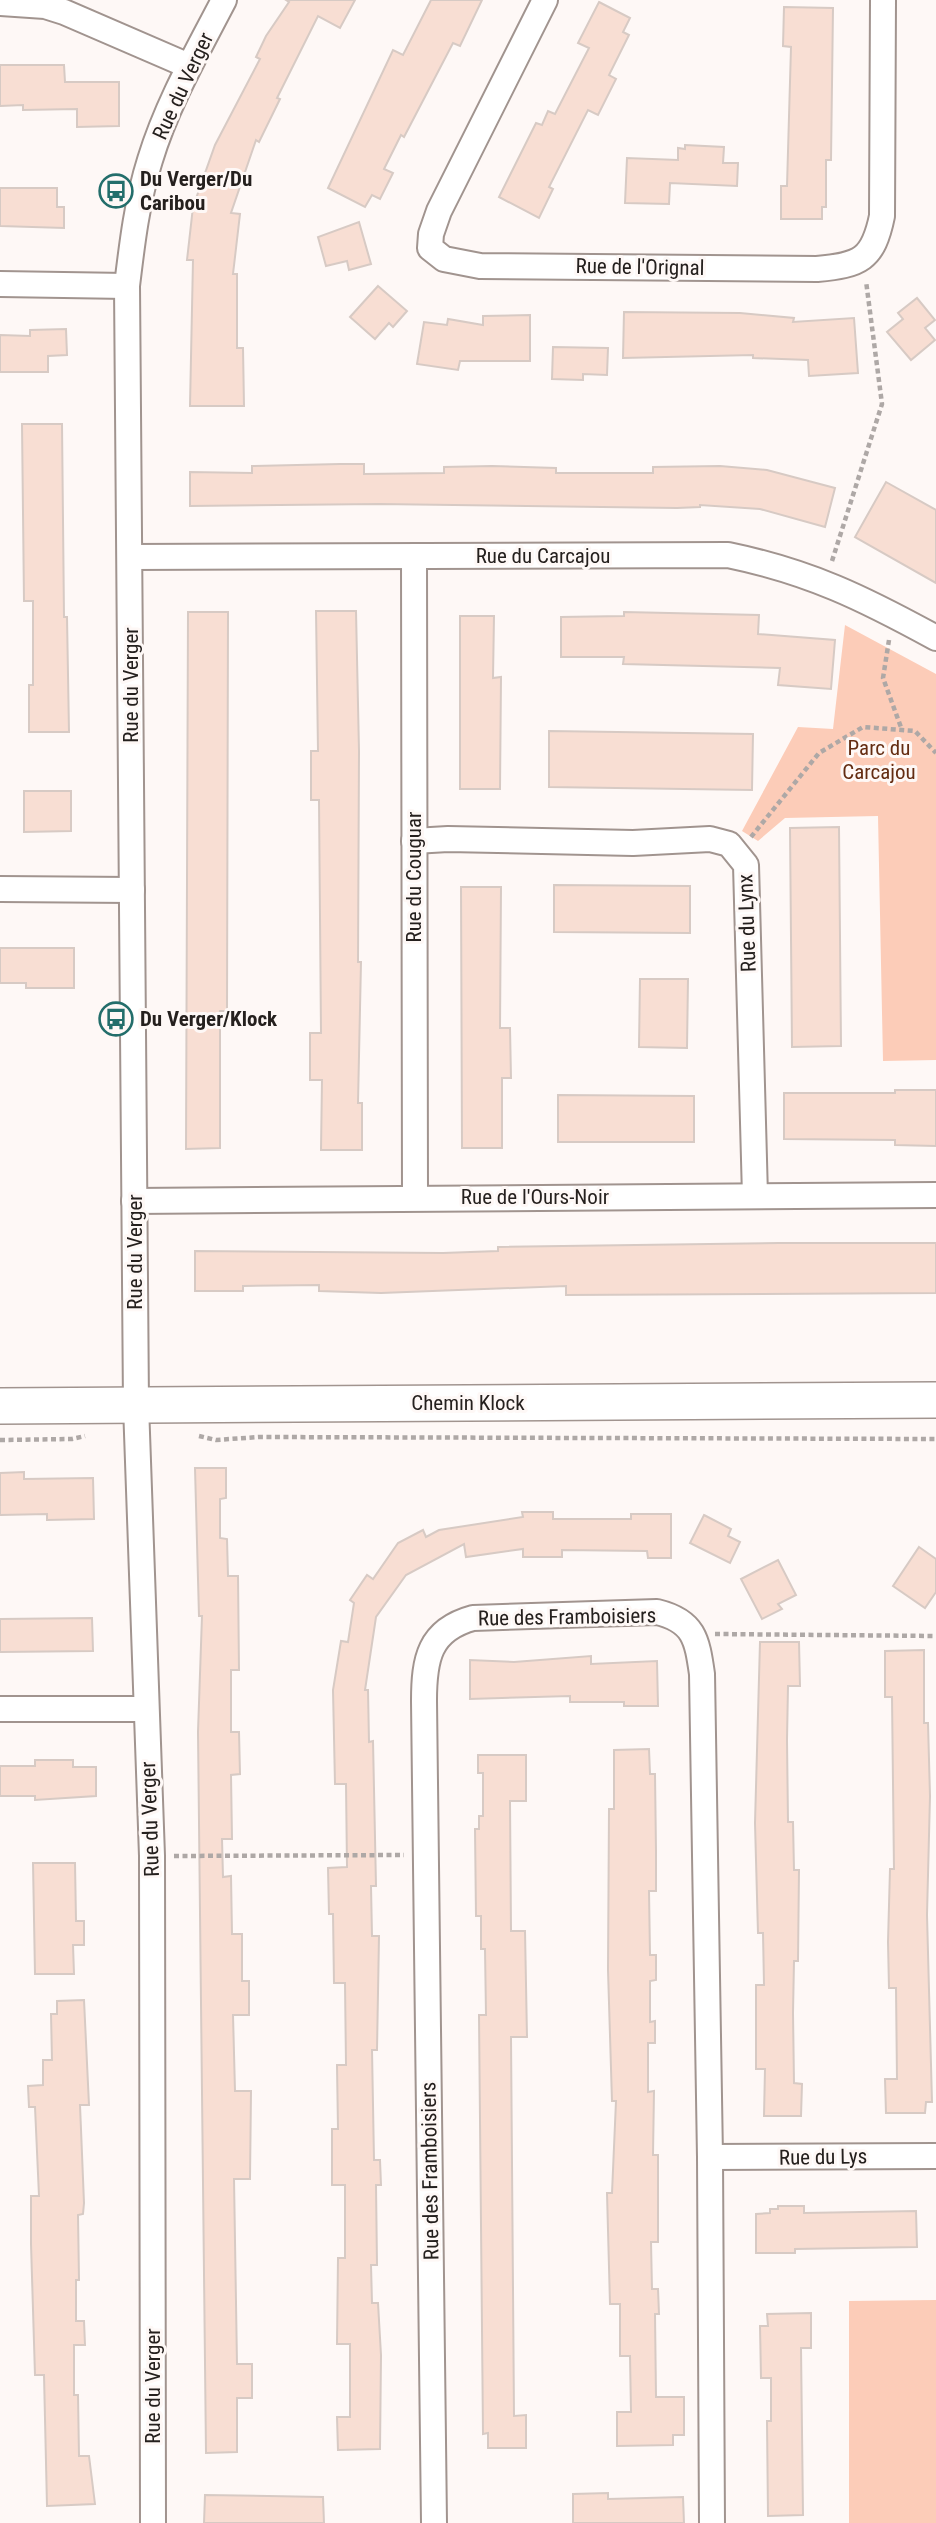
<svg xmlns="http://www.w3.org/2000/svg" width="936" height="2523" viewBox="0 0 936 2523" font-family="'Roboto Condensed',sans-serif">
<rect width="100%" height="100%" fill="#fef8f6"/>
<g fill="#fcccb8">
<path d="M845,625L936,674V1060L883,1061L878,816L785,818L758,841L742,831L798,727L833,729Z"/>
<path d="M936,2300V2523H849V2301Z"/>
</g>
<g fill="#f8ded3" stroke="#d7cac4" stroke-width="2">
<path d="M286,0H355L340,28L318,16L277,98L280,99L259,142L256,140L231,213L240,214L233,274H237V348H243L244,406H190L193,260H187L193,207L215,145L260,59L256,57L266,36L289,2Z"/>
<path d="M431,0H482L460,46L453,43L404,137L401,135L384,169L393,173L380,199L372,195L365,207L328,188L393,50L403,55Z"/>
<path d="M599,2L630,18L623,32L629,35L609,75L616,79L598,115L588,110L549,187L553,189L539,218L499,197L536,123L542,125L548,111L555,114L589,48L578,43Z"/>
<path d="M784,7L833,8L831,160H826V207H822V219H781V186H787L791,47L783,46Z"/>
<path d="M0,65H64L65,82H119V126L77,127V109L23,110V105L0,106Z"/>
<path d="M685,145L724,147L723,163H738L737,186L670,183L669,204L625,203L627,158L678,160V148L685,149Z"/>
<path d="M0,188H57V207H64V228L0,226Z"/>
<path d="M359,222L371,264L349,270L347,261L326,266L318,237Z"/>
<path d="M378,286L407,311L393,327L389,323L375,339L350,317Z"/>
<path d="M917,298L935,320L925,328L935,340L911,360L887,332L903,319L898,313Z"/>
<path d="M624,312L740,313L794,318L793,322L854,318L858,373L809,376L808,360L753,358V355L623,358Z"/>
<path d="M530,315V361H460L458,370L417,364L424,322L447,325L448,319L483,325V316Z"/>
<path d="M66,329L67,355L48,356V372H0V335L30,336V330Z"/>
<path d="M553,347L608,348L607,375L583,374V380L552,379Z"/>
<path d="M22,424H62L64,617H67L69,732H29V685H33V601H24Z"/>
<path d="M340,464H364V474L444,473V467L492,466L556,468V473H653V467L720,466L767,470L835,488L825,527L760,509L700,505V507L677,508L379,504L190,506V472L252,473V466Z"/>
<path d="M886,482L936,510V583L855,537Z"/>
<path d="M316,611H356L359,751L358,962H361L358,1103H362V1150H321L322,1080H310V1033H321L319,800H311V751H318Z"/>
<path d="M188,612H228L227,1011H220V1148L186,1149Z"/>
<path d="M624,612L759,615L758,634L835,640L831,689L778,685L780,668L623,664L624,657H561V617L624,616Z"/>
<path d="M460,616H494L493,678L501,677L500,789H460Z"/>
<path d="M549,731L753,734L752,790L549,787Z"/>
<path d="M24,791H71V831L24,832Z"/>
<path d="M839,827L841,1046L792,1047L790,828Z"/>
<path d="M554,885L690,886V933L554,932Z"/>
<path d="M461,887H501L500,1028H510L511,1078H502V1148H462Z"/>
<path d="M0,948H74V988H26V983H0Z"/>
<path d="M640,979H688L687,1048L639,1047Z"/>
<path d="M895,1090H936V1146L895,1145V1140L784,1139V1093H895Z"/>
<path d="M558,1095L694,1096V1142H558Z"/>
<path d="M779,1243H936V1293L566,1295V1286L381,1293L319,1291V1285L243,1286V1291H195V1251L443,1253L498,1251V1247Z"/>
<path d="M195,1468H226V1498L220,1499V1538L227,1539L228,1576H238L239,1670H231V1732H239L240,1774L231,1775L232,1839H222L223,1877L231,1876L232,1934H242V1981H249V2015H233L235,2091H251L250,2179H234L237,2364H252V2398H237V2452L206,2453L198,1732L202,1616H199Z"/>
<path d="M24,1472V1479L93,1478L94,1519L47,1520V1514L0,1515V1473Z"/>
<path d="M522,1512H553V1519H631V1514H671V1558H648L647,1551L562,1550V1557H523V1549L466,1557L464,1544L406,1575L376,1617L365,1690H368L369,1742L373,1741L376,1886H371L372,1936H379L377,2050H372L374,2160H380L381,2185H376L377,2265H371L372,2303H378L381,2355L380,2449L338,2450L337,2417H350V2344H337L338,2258H345V2185H332V2129H338L337,2065H346L345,1983H334L333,1914H329L328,1868L347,1867L346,1784H335L333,1690L341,1641L348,1642L354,1603L350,1600L367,1575L373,1579L398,1543L423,1530L426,1537L439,1530L523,1517Z"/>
<path d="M704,1515L731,1529L728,1536L740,1542L730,1563L690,1543Z"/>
<path d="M919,1547L936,1559V1592L925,1608L893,1586Z"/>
<path d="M778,1560L796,1595L778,1604L782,1609L762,1619L741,1579Z"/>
<path d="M92,1618L93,1651L0,1652V1619Z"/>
<path d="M760,1642H799L800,1686H788L787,1740L788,1822H793L794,1870H799L798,1961H794L793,2013L794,2083L802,2084L801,2116H764L765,2069H756V1985H764L763,1933H758L755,1823Z"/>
<path d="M924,1650V1723H928L930,1796L927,1915L932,2102H926L925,2113H886L885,2079H897L896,1988H889L888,1942L890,1869H894L892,1697H885V1651Z"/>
<path d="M591,1656V1664L657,1661L658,1706H624V1702H570V1696L470,1699V1660L514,1662Z"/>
<path d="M649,1749L650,1774H655L656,1851V1891H649L650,1955H656V1980L650,1981V2022L655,2021V2043H648V2092L654,2091L653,2155H658V2242H651L652,2289H658L659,2314H655L656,2397H684V2435H673V2445L617,2446V2412H631L630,2356H620V2304H610L607,2193H612L616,2101H612L608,1970L609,1809H614V1750Z"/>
<path d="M478,1755H526V1801H510L511,1931H525L527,2037H511L514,2416L526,2415V2448H488V2433L483,2434L479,2015H486L485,1949H481V1916H476L475,1829H479V1816H483V1773H478Z"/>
<path d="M35,1760H73V1767H96V1796L35,1800V1796H0V1766H35Z"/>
<path d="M33,1863H75L76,1921H84V1945H73L74,1974H35Z"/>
<path d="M84,2000L89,2105H80L84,2203L83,2214L78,2215L79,2280H76V2321H84L85,2345H74V2395H78L79,2456H89L95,2504L47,2506L44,2375H35L31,2244V2196H39L35,2107H29L28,2086L43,2085V2060H52L51,2014H57V2001Z"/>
<path d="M778,2206H804V2213L916,2211L917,2247L795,2249V2253H756V2214L770,2213V2209H778Z"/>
<path d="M811,2313V2348H801L803,2515L768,2516L767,2421H771V2378H761L760,2326H768L767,2314Z"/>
<path d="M608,2493V2499L683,2497L684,2523H573V2494Z"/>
<path d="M205,2495L323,2497L324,2523H204Z"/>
</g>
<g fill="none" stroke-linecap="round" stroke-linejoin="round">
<defs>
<g id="minor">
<path d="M545,0L439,211L431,234L430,248L444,259L480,266L817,269C860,265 873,260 882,216L883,0"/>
<path d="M0,3L45,6L64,12L189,66"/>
<path d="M0,284L127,286"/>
<path d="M414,556L415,1198"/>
<path d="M131,557L728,555C810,572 863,598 936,638"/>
<path d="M414,841L448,839L633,843L710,839L729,844L746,865L755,1196"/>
<path d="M0,889L132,890"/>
<path d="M134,1201L936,1195"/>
<path d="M0,1709H146"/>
<path d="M710,2157L936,2156"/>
<path d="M153,2523L152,1856L136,1405L127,286C132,244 137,201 150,160C167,104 197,52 224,0"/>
<path d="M434,2523L424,1701C424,1659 429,1630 473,1618L657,1612C694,1621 697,1639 702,1674L710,2157L712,2523"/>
</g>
<path id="secondary" d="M0,1406L936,1400"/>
</defs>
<use href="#minor" stroke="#a1948f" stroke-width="28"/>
<use href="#secondary" stroke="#a1948f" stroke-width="38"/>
<g stroke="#aea8a6" stroke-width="4.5" stroke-dasharray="5 3.5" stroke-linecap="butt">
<path d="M832,561L882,404L866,281"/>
<path d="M889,640L883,678L902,730"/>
<path d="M751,837L819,753L863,727L915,731L936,753"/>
<path d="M199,1436L216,1440L259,1437L936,1439"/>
<path d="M0,1440L72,1439L85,1436"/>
<path d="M715,1634L936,1636"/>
<path d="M174,1856L404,1855"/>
</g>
<use href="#minor" stroke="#fff" stroke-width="24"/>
<use href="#secondary" stroke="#fff" stroke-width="35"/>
</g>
<defs>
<symbol id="bus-ring" viewBox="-11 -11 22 22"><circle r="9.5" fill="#fef8f6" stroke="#236e6b" stroke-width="1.5"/><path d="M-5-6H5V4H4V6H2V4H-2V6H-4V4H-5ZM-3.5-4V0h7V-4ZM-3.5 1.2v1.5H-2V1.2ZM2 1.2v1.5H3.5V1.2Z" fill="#236e6b"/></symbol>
</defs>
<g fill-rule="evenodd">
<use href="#bus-ring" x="97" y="172" width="38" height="38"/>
<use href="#bus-ring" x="97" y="1000" width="38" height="38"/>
</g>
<g text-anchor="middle" stroke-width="6" stroke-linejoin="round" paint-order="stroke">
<g font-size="21" fill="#25201e" stroke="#fef8f6">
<text transform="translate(183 86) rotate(-65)" y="7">Rue du Verger</text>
<text transform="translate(640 267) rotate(1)" y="7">Rue de l'Orignal</text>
<text x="543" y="563">Rue du Carcajou</text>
<text transform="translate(131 685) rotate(-90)" y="7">Rue du Verger</text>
<text transform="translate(414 877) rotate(-90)" y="7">Rue du Couguar</text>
<text transform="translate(747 923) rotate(-92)" y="7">Rue du Lynx</text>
<text x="535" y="1204">Rue de l'Ours-Noir</text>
<text transform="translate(135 1252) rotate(-90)" y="7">Rue du Verger</text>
<text x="468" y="1410">Chemin Klock</text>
<text transform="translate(567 1617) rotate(-1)" y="7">Rue des Framboisiers</text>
<text transform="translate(150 1819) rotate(-92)" y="7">Rue du Verger</text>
<text transform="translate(823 2157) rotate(-1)" y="7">Rue du Lys</text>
<text transform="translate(430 2171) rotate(-91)" y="7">Rue des Framboisiers</text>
<text transform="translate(153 2386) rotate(-90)" y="7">Rue du Verger</text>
</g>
<g font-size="21" font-weight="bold" fill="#25201e" stroke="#fef8f6" text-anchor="start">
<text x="140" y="186">Du Verger/Du<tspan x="140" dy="24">Caribou</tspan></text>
<text x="140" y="1026">Du Verger/Klock</text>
</g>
<g font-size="21" fill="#642c11" stroke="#fef8f6">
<text x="879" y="755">Parc du<tspan x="879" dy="24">Carcajou</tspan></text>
</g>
</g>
</svg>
